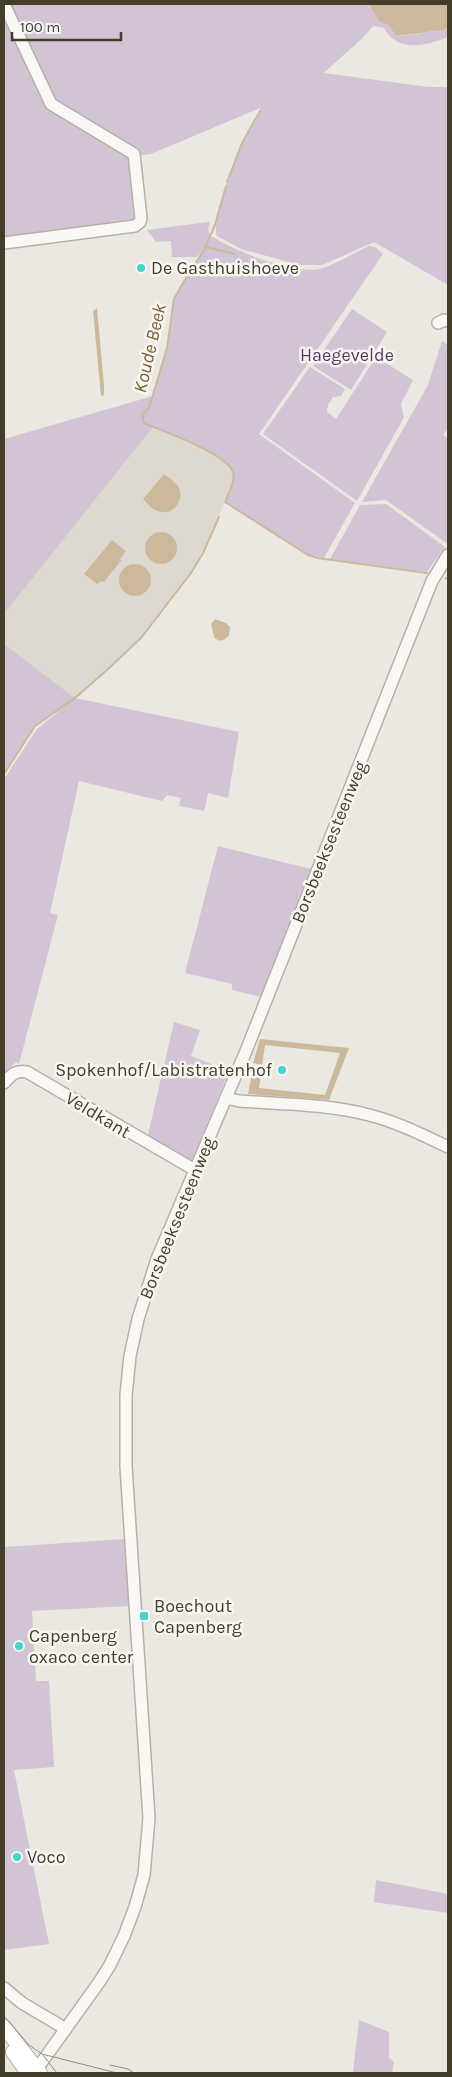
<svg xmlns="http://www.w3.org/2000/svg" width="452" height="2077" viewBox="0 0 452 2077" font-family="Karla,sans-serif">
<rect width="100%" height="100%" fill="#ebe8e2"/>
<path fill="#ddd9d0" d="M153,427L213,453L228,465L233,471L234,479L212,532L191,573L141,638L107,670L75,698L4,644V614Z"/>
<g fill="#d2c3d5">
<path d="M4,4H369L379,20L388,25L394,34L400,36L443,30L448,27V37C426,46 398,53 384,28L373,26C359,44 340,57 324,73L428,87H448V285L374,242L322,265H300L241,249L217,236C211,224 235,156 243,142C249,131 259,121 260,108L151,154L132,156L137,216L133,222L4,240Z"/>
<path d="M208,222H210L208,230L210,235L203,250L197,257H172L171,241L156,242L147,230Z"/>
<path d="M210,237H213C237,252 292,274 320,269C332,266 356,252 369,246L375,247L383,254L259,434L355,503L324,558L308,555L225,502C228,493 236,482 233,472C228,453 171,435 153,427L4,614V439L153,396L167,348L174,299L181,286L204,250Z"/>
<path d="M352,309L387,332L351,390L313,366Z"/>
<path d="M442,341L448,345V428L443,435L448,438V544L386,500L362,502L428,385Z"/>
<path d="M376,357L413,380L401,404L404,417L357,501L263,434L310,367L345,389L341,396L333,397L328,405L327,412L336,419Z"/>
<path d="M386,504L445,547L427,572L330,559L360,505Z"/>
<path d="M4,644L75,698L239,732L228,798L208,793L204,811L179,806L181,798L167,795L162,801L79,781L50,913L58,915L19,1064L16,1062L4,1075V779L37,729L64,707L35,726L4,774Z"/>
<path d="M218,846L311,869L261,997L232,990V984L185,973Z"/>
<path d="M174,1022L200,1030L191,1056L229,1071L192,1161L187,1162L147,1139Z"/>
<path d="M125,1539L130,1606L32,1611L36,1681H49L54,1767L14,1770L49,1944L4,1950V1547Z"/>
<path d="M376,1880L448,1894V1913L374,1902Z"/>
<path d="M359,2020L389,2032V2058L394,2062L392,2073H353Z"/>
</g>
<g fill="#ccb99c">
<path d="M369,4H448V27L443,30L396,36L388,25L379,21Z"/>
<path d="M97,308L104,385V395L101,396L93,311Z"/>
<path d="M164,474C169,478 176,482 179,488C185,501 172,517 158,511C151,509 147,503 143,499Z"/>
<circle cx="161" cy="548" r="16"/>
<path d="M112,540L126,551L118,562L123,558L104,582L102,581L97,584L84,574Z"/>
<circle cx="135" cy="580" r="16"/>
<path d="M215,619L226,623L230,627L229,635C225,641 219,643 214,637L211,624Z"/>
<path d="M260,1039L349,1048L329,1100L248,1094L253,1067L262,1069L259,1088L325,1095L340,1053L265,1045L262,1065L253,1063Z"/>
</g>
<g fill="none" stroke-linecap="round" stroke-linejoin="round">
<g stroke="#ccb99c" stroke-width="2">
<path d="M227,182L242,143L260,111"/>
<path d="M206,247L235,254"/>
<path d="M226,500C229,491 237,480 232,470C224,453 163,431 144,423L142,415L149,408L167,348L174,299L181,286L204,250L215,225L226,186"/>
<path d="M225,502L308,555L317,558L427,573"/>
<path d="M445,578L448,579"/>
<path d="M4,774L35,726L75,698L107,670L141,638L191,573L203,553L219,517"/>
</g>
<defs>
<g id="minor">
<path d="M4,243L135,226L140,222L141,218L134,154L51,104L4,4"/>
<path d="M438,323L444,320L448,321"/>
<path d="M4,1083C11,1075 15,1070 27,1072L195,1170"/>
<path d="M226,1098L239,1101C282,1104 327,1104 369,1115C397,1122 423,1135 448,1147"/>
<path d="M4,1988L22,2003L66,2029"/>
<path d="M34,2073L100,1981L110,1965L124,1936L135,1907L144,1875L149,1818L126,1466V1395L130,1356L138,1319L157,1259L246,1051L432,581L448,555"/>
</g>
<g id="major">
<path d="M4,2027L40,2073"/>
<path d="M13,2052L28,2073"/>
</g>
</defs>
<use href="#minor" stroke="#b6b1a7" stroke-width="14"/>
<use href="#major" stroke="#b7b0a1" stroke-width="16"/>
<use href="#minor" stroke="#f9f8f5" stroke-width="11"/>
<use href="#major" stroke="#fff" stroke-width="14"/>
<g stroke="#958e7b" stroke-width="1">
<path d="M4,2016L29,2045L42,2054L117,2073"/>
<path d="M43,2055L57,2073"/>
<path d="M110,2065L128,2069L134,2073"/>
</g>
</g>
<g fill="#43d4cc" stroke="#f8f6f2" stroke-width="2">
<circle cx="141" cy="268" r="5"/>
<circle cx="282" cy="1070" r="5"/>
<rect x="139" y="1611" width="10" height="10" rx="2.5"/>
<circle cx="19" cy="1646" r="5"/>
<circle cx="17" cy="1857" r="5"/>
</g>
<g text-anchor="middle" stroke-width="5" stroke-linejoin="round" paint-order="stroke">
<g font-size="18" fill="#443d29" stroke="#f8f6f2" text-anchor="start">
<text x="151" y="274">De Gasthuishoeve</text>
<text x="272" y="1076" text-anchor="end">Spokenhof/Labistratenhof</text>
<text x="154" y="1612">Boechout<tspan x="154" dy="21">Capenberg</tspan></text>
<text x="29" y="1642">Capenberg<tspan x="29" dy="21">oxaco center</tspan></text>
<text x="27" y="1863">Voco</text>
</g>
<g font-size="18" fill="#5c3660" stroke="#f8f6f2">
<text x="347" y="361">Haegevelde</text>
</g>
<g font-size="18" fill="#443d29" stroke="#f8f6f2">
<text transform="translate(329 842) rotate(-68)" y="6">Borsbeeksesteenweg</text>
<text transform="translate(98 1115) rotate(31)" y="6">Veldkant</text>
<text transform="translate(177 1218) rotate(-68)" y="6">Borsbeeksesteenweg</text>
</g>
<g font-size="19" font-style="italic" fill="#796031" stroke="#f8f6f2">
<text transform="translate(149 348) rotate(-77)" y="7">Koude Beek</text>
</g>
</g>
<rect width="452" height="2077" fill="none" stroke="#443d29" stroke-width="10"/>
<path d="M12 32v8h109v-8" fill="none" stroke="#443d29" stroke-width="2.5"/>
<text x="20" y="32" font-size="15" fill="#443d29" stroke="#f8f6f2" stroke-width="4" paint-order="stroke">100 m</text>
</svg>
